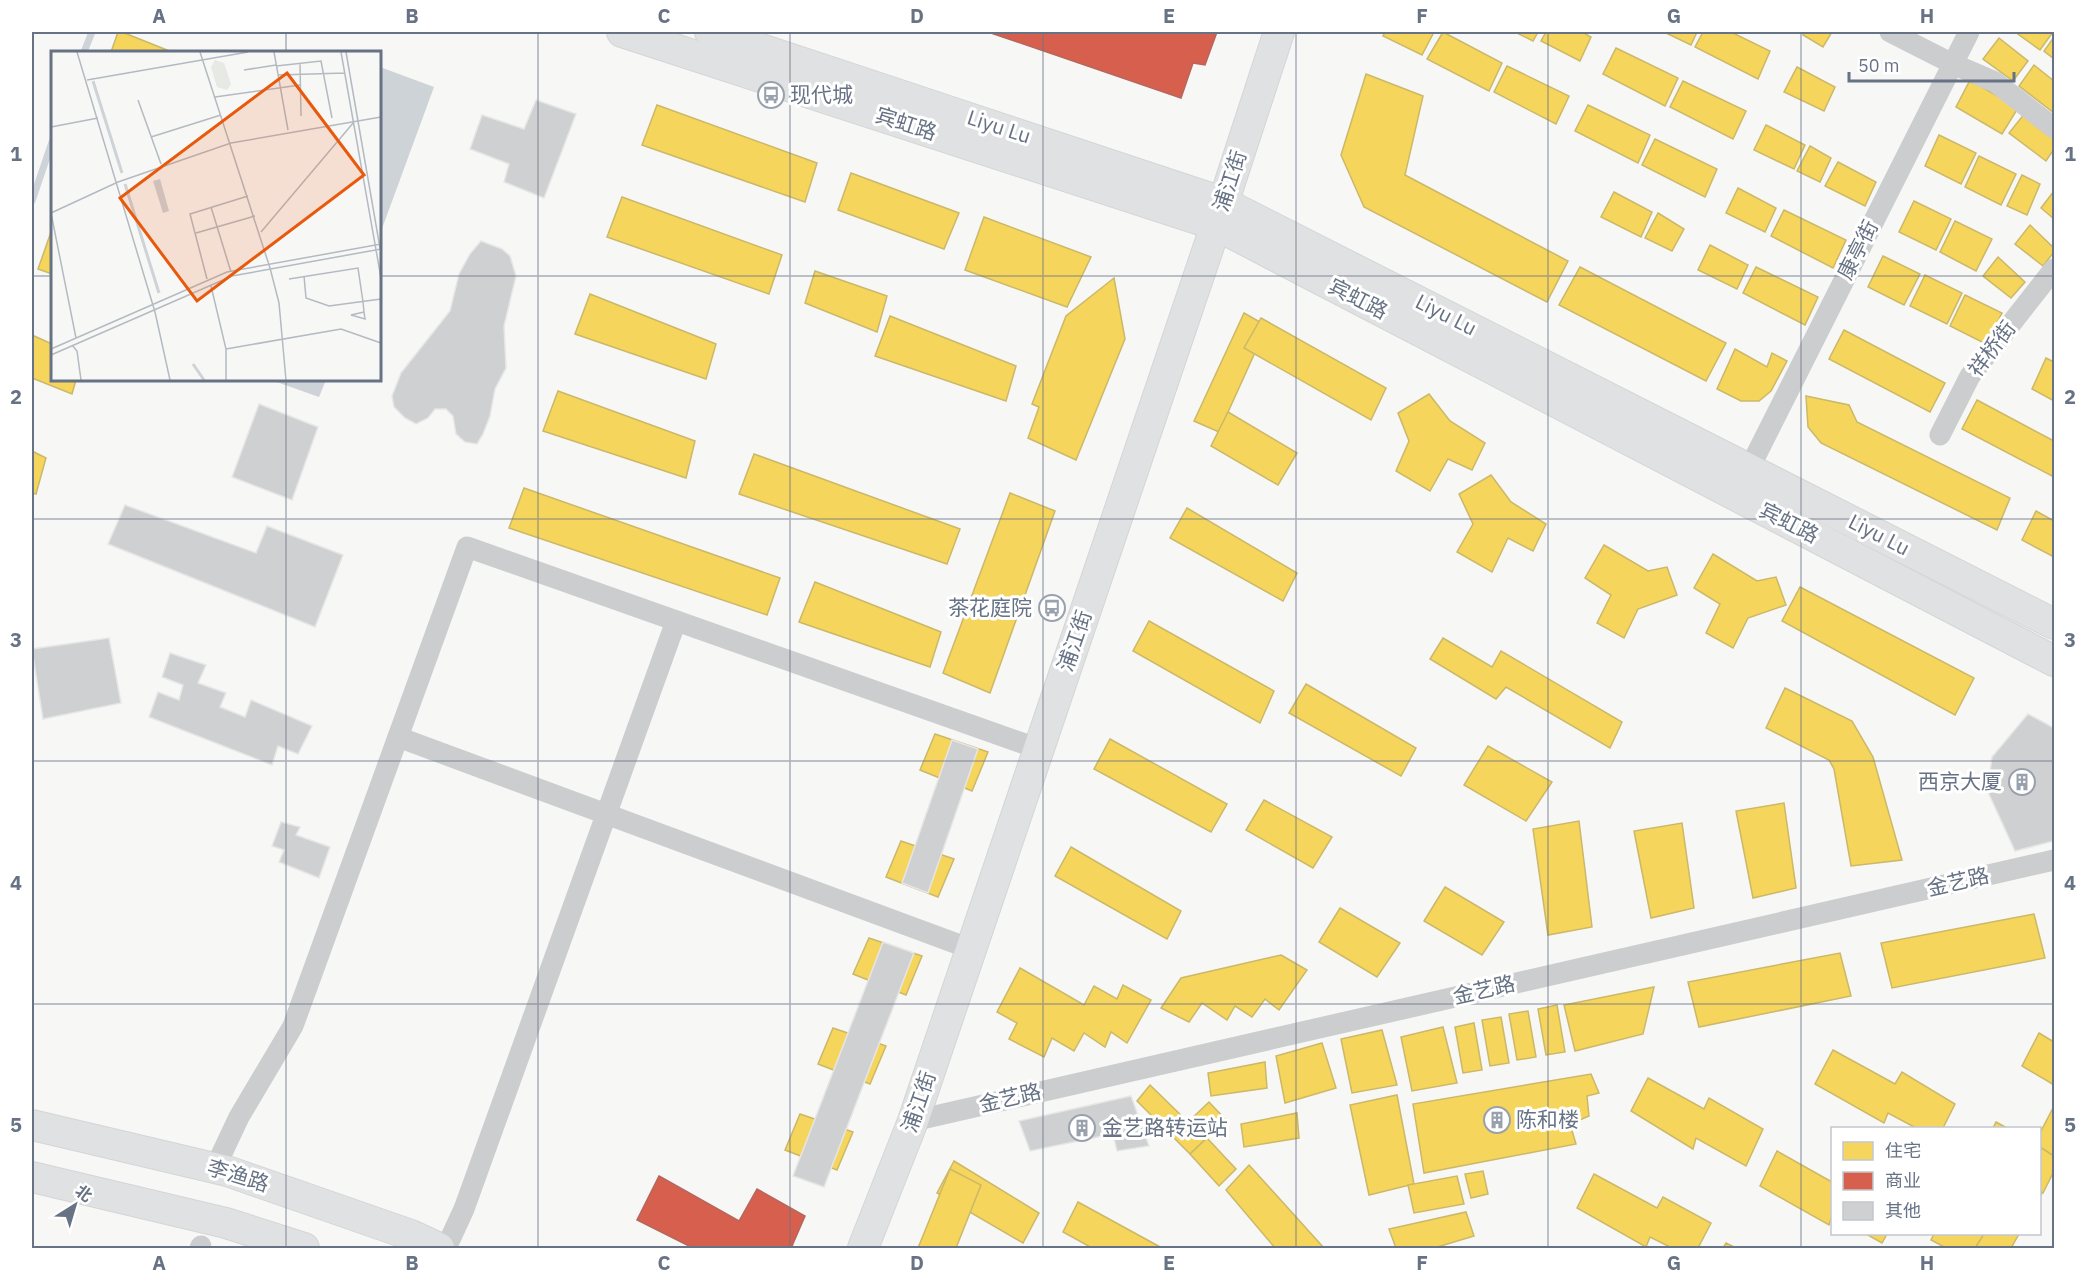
<svg xmlns="http://www.w3.org/2000/svg" width="2086" height="1280" viewBox="0 0 2086 1280" font-family="'IBM Plex Sans','Noto Sans SC',sans-serif">
<rect width="100%" height="100%" fill="#f7f7f6"/>
<g fill="#cdd3d7">
<path d="M380,67L434,87L380,234Z"/>
<path d="M271,380H326L319,397Z"/>
</g>
<g fill="#f6d55c" stroke="#cbb868" stroke-width="1.5">
<path d="M118,32H122L172,52H111Z"/>
<path d="M1385,32H1434L1422,55L1383,36Z"/>
<path d="M1443,32L1502,63L1489,91L1427,59Z"/>
<path d="M1515,32H1538L1533,41Z"/>
<path d="M1546,32H1582L1591,37L1580,61L1541,41Z"/>
<path d="M1664,32H1697L1691,45Z"/>
<path d="M1703,32H1731L1770,51L1758,79L1695,47Z"/>
<path d="M1805,32H1832L1823,47L1803,35Z"/>
<path d="M2015,32H2053L2040,50Z"/>
<path d="M2054,37V59L2044,51Z"/>
<path d="M1999,38L2028,61L2013,81L1983,59Z"/>
<path d="M1616,48L1678,78L1665,106L1603,74Z"/>
<path d="M2034,65L2054,81V113L2019,86Z"/>
<path d="M1507,66L1569,96L1556,124L1494,92Z"/>
<path d="M1797,67L1835,87L1824,111L1784,92Z"/>
<path d="M1366,74L1423,96L1405,175L1568,261L1547,302L1364,207L1341,155Z"/>
<path d="M1970,80L2018,108L2002,134L1956,107Z"/>
<path d="M1683,81L1746,111L1733,139L1670,107Z"/>
<path d="M657,105L817,163L805,202L642,145Z"/>
<path d="M1588,105L1650,135L1638,163L1575,131Z"/>
<path d="M2025,113L2054,135V149L2046,161L2009,133Z"/>
<path d="M1766,125L1805,145L1794,169L1754,150Z"/>
<path d="M1939,135L1976,153L1961,184L1925,166Z"/>
<path d="M1655,139L1717,169L1705,197L1642,165Z"/>
<path d="M1810,146L1831,158L1820,182L1797,171Z"/>
<path d="M1979,156L2016,174L2001,205L1965,187Z"/>
<path d="M1838,162L1876,182L1865,206L1825,186Z"/>
<path d="M851,173L959,213L944,249L838,210Z"/>
<path d="M2022,175L2040,184L2027,215L2007,206Z"/>
<path d="M1738,188L1776,208L1765,232L1726,213Z"/>
<path d="M2054,191V219L2041,208Z"/>
<path d="M1614,192L1652,212L1641,237L1601,217Z"/>
<path d="M622,197L782,255L769,294L607,237Z"/>
<path d="M1914,201L1951,219L1936,250L1899,232Z"/>
<path d="M1784,210L1846,240L1833,268L1771,236Z"/>
<path d="M1658,213L1684,229L1672,251L1645,238Z"/>
<path d="M984,217L1091,257L1067,307L965,270Z"/>
<path d="M1955,221L1992,239L1976,271L1940,252Z"/>
<path d="M2030,225L2054,248V252L2043,266L2015,244Z"/>
<path d="M51,232H52V274L38,269Z"/>
<path d="M1710,245L1748,265L1737,289L1698,270Z"/>
<path d="M1883,256L1920,274L1904,305L1868,287Z"/>
<path d="M1998,257L2025,282L2011,298L1983,276Z"/>
<path d="M1580,267L1726,343L1706,381L1559,305Z"/>
<path d="M1756,267L1818,297L1805,325L1743,293Z"/>
<path d="M815,271L887,296L877,332L805,303Z"/>
<path d="M1925,275L1962,293L1947,324L1910,306Z"/>
<path d="M1114,278L1125,339L1076,460L1028,438L1039,407L1032,404L1066,316Z"/>
<path d="M590,294L716,344L706,379L575,334Z"/>
<path d="M1965,295L2002,313L1986,344L1950,326Z"/>
<path d="M1244,313L1267,326L1219,432L1194,421Z"/>
<path d="M890,316L1016,366L1006,401L875,356Z"/>
<path d="M1261,318L1386,388L1371,420L1244,348Z"/>
<path d="M1844,330L1945,383L1930,412L1829,359Z"/>
<path d="M32,335L52,344V380H76L72,394L32,378Z"/>
<path d="M1735,349L1767,367L1772,353L1787,361L1771,391L1759,401H1741L1717,389Z"/>
<path d="M2046,358L2054,362V401L2032,389Z"/>
<path d="M558,391L695,441L686,478L543,431Z"/>
<path d="M1429,394L1450,421L1485,443L1472,470L1448,459L1430,491L1396,471L1409,441L1398,413Z"/>
<path d="M1806,396L1849,405L1857,422L2010,498L1997,530L1821,443L1808,427Z"/>
<path d="M1977,400L2054,441V477L1962,429Z"/>
<path d="M1228,412L1297,453L1278,485L1211,446Z"/>
<path d="M32,451L46,458L36,494L32,493Z"/>
<path d="M754,454L960,529L947,564L739,494Z"/>
<path d="M1491,475L1511,502L1546,524L1533,551L1508,538L1492,572L1457,552L1473,524L1459,494Z"/>
<path d="M524,488L780,578L767,615L509,528Z"/>
<path d="M1010,493L1055,511L990,693L943,673Z"/>
<path d="M1187,508L1297,573L1283,601L1170,538Z"/>
<path d="M2036,511L2054,521V557L2022,540Z"/>
<path d="M1604,545L1648,571L1667,567L1677,595L1638,609L1624,638L1597,623L1611,595L1585,578Z"/>
<path d="M1713,554L1757,581L1776,577L1786,605L1748,618L1733,648L1706,633L1720,604L1694,588Z"/>
<path d="M815,582L941,632L930,667L799,622Z"/>
<path d="M1800,587L1974,678L1955,715L1782,621Z"/>
<path d="M1149,621L1274,691L1260,723L1133,651Z"/>
<path d="M1443,638L1492,667L1501,651L1622,722L1610,748L1506,687L1496,699L1430,659Z"/>
<path d="M1306,684L1416,748L1401,776L1289,713Z"/>
<path d="M1785,688L1852,721L1873,757L1902,860L1851,866L1834,769L1829,760L1766,728Z"/>
<path d="M935,734L988,752L972,791L920,770Z"/>
<path d="M1110,739L1227,804L1211,832L1094,769Z"/>
<path d="M1488,746L1552,782L1526,821L1464,785Z"/>
<path d="M1264,800L1332,837L1313,868L1246,830Z"/>
<path d="M1784,803L1796,888L1753,898L1736,811Z"/>
<path d="M1579,821L1592,927L1548,935L1533,829Z"/>
<path d="M1682,823L1694,908L1651,918L1634,831Z"/>
<path d="M901,841L954,859L938,897L886,877Z"/>
<path d="M1071,847L1181,911L1167,939L1055,876Z"/>
<path d="M1445,887L1504,922L1482,955L1424,921Z"/>
<path d="M1340,908L1400,943L1377,977L1319,942Z"/>
<path d="M2034,914L2045,958L1892,988L1881,943Z"/>
<path d="M869,938L922,956L906,995L853,974Z"/>
<path d="M1840,953L1851,996L1699,1027L1688,982Z"/>
<path d="M1281,955L1307,970L1279,1010L1265,999L1252,1017L1235,1006L1227,1020L1202,1003L1189,1022L1161,1008L1181,978Z"/>
<path d="M1020,968L1084,1005L1094,986L1117,999L1123,985L1151,1000L1127,1043L1111,1032L1105,1047L1084,1033L1074,1051L1052,1038L1044,1057L1009,1039L1017,1023L997,1012Z"/>
<path d="M1654,987L1643,1034L1575,1051L1564,1005Z"/>
<path d="M1557,1005L1565,1052L1546,1055L1538,1009Z"/>
<path d="M1528,1011L1536,1057L1517,1060L1509,1014Z"/>
<path d="M1501,1017L1509,1063L1490,1066L1482,1020Z"/>
<path d="M1474,1023L1482,1070L1463,1073L1455,1027Z"/>
<path d="M1443,1027L1457,1083L1412,1091L1401,1037Z"/>
<path d="M833,1028L886,1046L870,1084L818,1064Z"/>
<path d="M1382,1030L1397,1085L1352,1093L1341,1039Z"/>
<path d="M2039,1033L2054,1042V1085L2022,1066Z"/>
<path d="M1322,1043L1336,1088L1285,1103L1276,1056Z"/>
<path d="M1833,1050L1895,1084L1902,1072L1955,1104L1943,1128H1916L1888,1113L1884,1123L1815,1084Z"/>
<path d="M1265,1062L1267,1088L1211,1096L1208,1073Z"/>
<path d="M1591,1074L1599,1093L1587,1096L1589,1116L1570,1124L1576,1144L1424,1173L1413,1104Z"/>
<path d="M1648,1078L1704,1109L1709,1098L1763,1129L1746,1166L1696,1138L1693,1149L1631,1111Z"/>
<path d="M1150,1085L1188,1122L1209,1102L1226,1120L1190,1154L1137,1101Z"/>
<path d="M1397,1095L1414,1184L1369,1195L1350,1105Z"/>
<path d="M2054,1106V1170L2040,1197V1133Z"/>
<path d="M1297,1113L1299,1138L1244,1147L1241,1124Z"/>
<path d="M800,1114L853,1132L837,1170L785,1150Z"/>
<path d="M1996,1122L2007,1128H1993Z"/>
<path d="M1207,1138L1236,1169L1219,1186L1190,1154Z"/>
<path d="M2040,1147L2054,1156V1171L2043,1193L2040,1191Z"/>
<path d="M1777,1151L1832,1182V1215L1829,1225L1760,1186Z"/>
<path d="M954,1161L1039,1213L1023,1243L937,1193Z"/>
<path d="M1249,1165L1324,1248H1275L1226,1190Z"/>
<path d="M950,1169L981,1185L956,1248H918Z"/>
<path d="M1483,1171L1488,1194L1471,1198L1465,1174Z"/>
<path d="M1594,1174L1657,1208L1663,1197L1711,1223L1698,1248H1672L1650,1237L1646,1247L1577,1208Z"/>
<path d="M1457,1176L1464,1204L1414,1213L1408,1185Z"/>
<path d="M1078,1202L1162,1248H1092L1063,1232Z"/>
<path d="M1466,1212L1474,1236L1434,1248H1396L1389,1229Z"/>
<path d="M1866,1234H1887L1882,1243Z"/>
<path d="M1934,1234H1995L2013,1244L2011,1248H1946L1931,1240Z"/>
<path d="M1984,1234H2019L2011,1248H1975Z"/>
<path d="M1726,1243L1736,1248H1723Z"/>
</g>
<g fill="#d6604d" stroke="#b5665e" stroke-width="1.5">
<path d="M988,32H1217L1205,65L1193,63L1181,98Z"/>
<path d="M659,1176L739,1221L757,1189L805,1216L792,1246L796,1248H693L637,1220Z"/>
</g>
<g fill="none" stroke-linecap="round" stroke-linejoin="round">
<g stroke="#cdd3d7" stroke-width="7">
<path d="M84,52L92,32"/>
<path d="M32,201L52,142"/>
</g>
</g>
<g fill="#cfd0d1" stroke="#e6e6e6" stroke-width="1.5">
<path d="M536,100L576,114L544,198L504,182L509,164L470,149L482,115L524,129Z"/>
<path d="M481,241L502,249L510,256L516,276L504,326L506,368L495,389L490,416L483,434L477,444L465,442L456,434L453,416L446,409H435L428,418L416,424L405,418L394,407L392,396L401,373L450,311L459,274L470,254Z"/>
<path d="M259,404L318,427L292,500L232,477Z"/>
<path d="M125,505L256,553L267,526L343,555L315,627L108,544Z"/>
<path d="M109,638L121,703L43,719L32,649Z"/>
<path d="M170,653L206,665L198,683L226,693L220,707L245,717L251,700L312,726L298,754L278,746L272,765L149,717L158,692L179,700L183,685L162,677Z"/>
<path d="M2028,714L2054,728V841L2015,851L1988,792L1990,772L1992,757Z"/>
<path d="M952,740L978,749L928,893L902,883Z"/>
<path d="M281,822L300,827L296,835L330,847L319,878L279,862L284,850L272,846Z"/>
<path d="M883,942L914,953L824,1187L793,1176Z"/>
<path d="M1131,1096L1149,1146L1117,1151L1113,1134L1030,1151L1019,1121Z"/>
</g>
<g fill="none" stroke-linecap="round" stroke-linejoin="round">
<defs>
<g id="secondary">
<path d="M622,32L1216,225L2054,661"/>
<path d="M710,32L1222,202L2054,624"/>
<path d="M32,1125L227,1171L411,1235L439,1248"/>
<path d="M32,1177L226,1223L304,1248"/>
<path d="M863,1248L913,1121L1216,225L1279,32"/>
</g>
</defs>
<use href="#secondary" stroke="#d4d5d6" stroke-width="32"/>
<g stroke="#cccdcf" stroke-width="21">
<path d="M1890,32L1953,64L1995,82L2054,128"/>
<path d="M1940,435L1970,376L2054,269"/>
<path d="M1749,469L1969,32"/>
<path d="M398,737L971,949"/>
<path d="M913,1121L2054,860"/>
<path d="M215,1168L239,1117L293,1026L467,547L1039,749"/>
<path d="M200,1248L201,1246"/>
<path d="M446,1248L464,1209L676,621"/>
</g>
<use href="#secondary" stroke="#e0e1e2" stroke-width="30"/>
</g>
<path fill="none" stroke="#677385" stroke-width="1.5" stroke-opacity="0.55" d="M286,32V52M538,32V1248M790,32V1248M1043,32V1248M1296,32V1248M1548,32V1248M1801,32V1248M32,276H52M380,276H2054M286,380V1248M32,519H2054M32,761H2054M32,1004H2054"/>
<defs>
<symbol id="bus-ring" viewBox="-11 -11 22 22"><circle r="9.5" fill="#fff" stroke="#99a1ad" stroke-width="1.5"/><path d="M-5-6H5V4H4V6H2V4H-2V6H-4V4H-5ZM-3.5-4V0h7V-4ZM-3.5 1.2v1.5H-2V1.2ZM2 1.2v1.5H3.5V1.2Z" fill="#99a1ad"/></symbol>
<symbol id="building-ring" viewBox="-11 -11 22 22"><circle r="9.5" fill="#fff" stroke="#99a1ad" stroke-width="1.5"/><path d="M-4-6H4V6H1V3H-1V6H-4ZM-2.5-4.3h1.7v1.8h-1.7ZM.8-4.3h1.7v1.8H.8ZM-2.5-1h1.7V.8h-1.7ZM.8-1h1.7V.8H.8Z" fill="#99a1ad"/></symbol>
</defs>
<g fill-rule="evenodd">
<use href="#bus-ring" x="756" y="80" width="30" height="30"/>
<use href="#bus-ring" x="1037" y="593" width="30" height="30"/>
<use href="#building-ring" x="2007" y="767" width="30" height="30"/>
<use href="#building-ring" x="1482" y="1105" width="30" height="30"/>
<use href="#building-ring" x="1067" y="1113" width="30" height="30"/>
</g>
<g text-anchor="middle" stroke-width="6" stroke-linejoin="round" paint-order="stroke">
<g font-size="21" fill="#677385" stroke="#fff" text-anchor="start">
<text x="790" y="102">现代城</text>
<text x="1032" y="615" text-anchor="end">茶花庭院</text>
<text x="2002" y="789" text-anchor="end">西京大厦</text>
<text x="1516" y="1127">陈和楼</text>
<text x="1102" y="1135">金艺路转运站</text>
</g>
<g font-size="21" fill="#677385" stroke="#fff">
<text transform="translate(906 124) rotate(18)" y="7">宾虹路</text>
<text transform="translate(999 127) rotate(18)" y="7">Liyu Lu</text>
<text transform="translate(1230 181) rotate(-72)" y="7">浦江街</text>
<text transform="translate(1858 250) rotate(-63)" y="7">康亭街</text>
<text transform="translate(1358 299) rotate(27)" y="7">宾虹路</text>
<text transform="translate(1446 315) rotate(27)" y="7">Liyu Lu</text>
<text transform="translate(1992 349) rotate(-53)" y="7">祥桥街</text>
<text transform="translate(1789 523) rotate(27)" y="7">宾虹路</text>
<text transform="translate(1879 535) rotate(27)" y="7">Liyu Lu</text>
<text transform="translate(1075 641) rotate(-71)" y="7">浦江街</text>
<text transform="translate(1958 882) rotate(-13)" y="7">金艺路</text>
<text transform="translate(1484 990) rotate(-13)" y="7">金艺路</text>
<text transform="translate(1010 1098) rotate(-13)" y="7">金艺路</text>
<text transform="translate(919 1102) rotate(-71)" y="7">浦江街</text>
<text transform="translate(238 1176) rotate(17)" y="7">李渔路</text>
</g>
</g>
<g transform="translate(51 51)">
<rect width="330" height="330" fill="#f7f7f6"/>
<path d="M164,9L173,12L180,33L176,39L166,36L160,16Z" fill="#e6e9e4"/>
<path d="M109,128L118,160L112,162L102,130Z" fill="#cdd3d7"/>
<path fill="none" stroke="#cdd3d7" stroke-width="3" d="M42,30L71,122M74,133L108,242M142,313L153,329"/>
<path fill="none" stroke="#b4bac2" stroke-width="1.5" d="M26,1L104,261L119,329M149,1L219,217L228,252L235,329M223,1L237,79M290,1L330,227M295,1L329,197M249,13L250,65M225,15L270,10L281,67M193,19L225,14M227,24L294,22M36,29L197,1M164,46L249,34M87,49L110,113M0,76L47,67M100,86L170,64M160,156L180,221M0,162L25,287M0,162L67,131L180,92L330,66M210,181L303,71M145,182L204,165M253,225L255,247L278,255L330,248M156,228L139,163L197,145M238,228L307,217L312,251L313,261L314,268L300,264L313,261M160,235L175,298V329M21,294L26,300L30,329M0,298L176,221L330,193M175,298L290,278L330,292M0,304L181,225L330,198"/>
<path fill="#e8590c" fill-opacity="0.15" stroke="#e8590c" stroke-width="3" d="M236,22L313,124L146,250L69,147Z"/>
<rect width="330" height="330" fill="none" stroke="#677385" stroke-width="3"/>
</g>
<rect width="2086" height="1280" fill="none" stroke="#ffffff" stroke-width="66"/>
<rect x="1831" y="1127" width="210" height="108" fill="#ffffff" stroke="#c2c7ce" stroke-width="1.5"/>
<rect x="1843" y="1142" width="30" height="18" fill="#f6d55c" stroke="#c2c7ce" stroke-width="1.5"/>
<text x="1885" y="1157" font-size="18" fill="#677385">住宅</text>
<rect x="1843" y="1172" width="30" height="18" fill="#d6604d" stroke="#c2c7ce" stroke-width="1.5"/>
<text x="1885" y="1187" font-size="18" fill="#677385">商业</text>
<rect x="1843" y="1202" width="30" height="18" fill="#cfd0d1" stroke="#c2c7ce" stroke-width="1.5"/>
<text x="1885" y="1217" font-size="18" fill="#677385">其他</text>
<g transform="translate(75 1205) rotate(37)" stroke="#ffffff" stroke-width="4.5" paint-order="stroke">
<path d="M0-4.5L10 22L0 15L-10 22Z" fill="#677385"/>
<text y="-9" font-size="16" font-weight="bold" text-anchor="middle" fill="#677385">北</text>
</g>
<path d="M1849 72v9h165v-9" fill="none" stroke="#677385" stroke-width="3"/>
<text x="1858" y="72" font-size="18" fill="#677385" stroke="#ffffff" stroke-width="4.5" paint-order="stroke">50 m</text>
<rect x="33" y="33" width="2020" height="1214" fill="none" stroke="#677385" stroke-width="2"/>
<g font-size="20" text-anchor="middle" font-weight="bold" fill="#677385">
<text x="159" y="23">A</text>
<text x="412" y="23">B</text>
<text x="664" y="23">C</text>
<text x="917" y="23">D</text>
<text x="1169" y="23">E</text>
<text x="1422" y="23">F</text>
<text x="1674" y="23">G</text>
<text x="1927" y="23">H</text>
<text x="16" y="161">1</text>
<text x="2070" y="161">1</text>
<text x="16" y="404">2</text>
<text x="2070" y="404">2</text>
<text x="16" y="647">3</text>
<text x="2070" y="647">3</text>
<text x="16" y="890">4</text>
<text x="2070" y="890">4</text>
<text x="16" y="1132">5</text>
<text x="2070" y="1132">5</text>
<text x="159" y="1270">A</text>
<text x="412" y="1270">B</text>
<text x="664" y="1270">C</text>
<text x="917" y="1270">D</text>
<text x="1169" y="1270">E</text>
<text x="1422" y="1270">F</text>
<text x="1674" y="1270">G</text>
<text x="1927" y="1270">H</text>
</g>
</svg>
